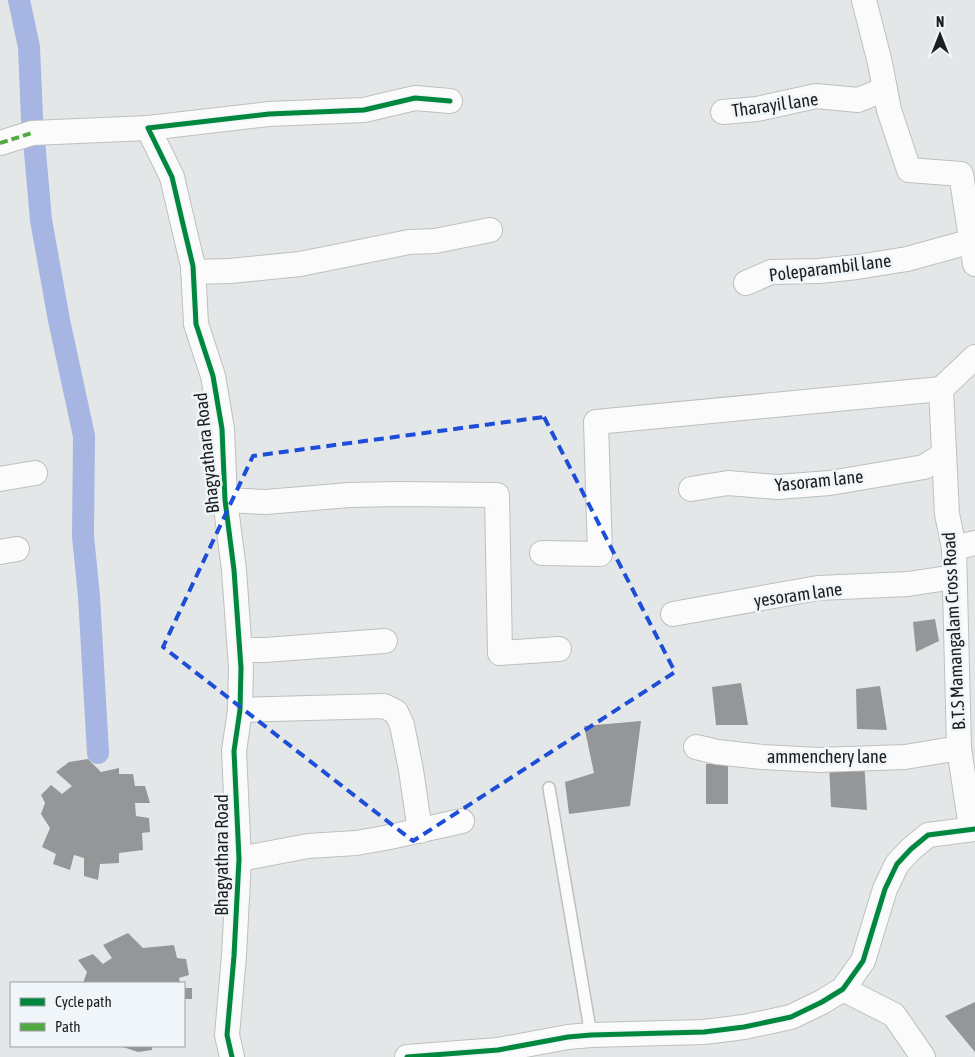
<svg xmlns="http://www.w3.org/2000/svg" width="975" height="1057" viewBox="0 0 975 1057" font-family="'Asap Condensed',sans-serif">
<rect width="100%" height="100%" fill="#e4e7e8"/>
<g fill="none" stroke-linecap="round" stroke-linejoin="round">
<path stroke="#a6b5e1" stroke-width="22" d="M19,0L29,47L32,118L41,220L59,320L84,436L83,536L89,596L98,753"/>
</g>
<g fill="#949697">
<path d="M935,619L939,641L916,652L913,622Z"/>
<path d="M741,683L748,725H716L712,687Z"/>
<path d="M880,686L887,730L857,729L856,689Z"/>
<path d="M641,721L630,806L569,814L565,782L594,773L584,726Z"/>
<path d="M88,759L101,772L119,768V774H133L135,786H145L150,803H135L136,816L149,818L150,832L142,833L143,850L119,853V863L100,864L98,880L84,876V858L74,855L70,870L53,864L56,854L42,847L50,828L41,814L45,803L41,795L51,785L62,794L72,786L56,772L69,762Z"/>
<path d="M864,759L867,810L831,807L829,761Z"/>
<path d="M728,763V804H706V764Z"/>
<path d="M128,933L143,948L174,945L177,958L186,959L189,975L179,978L180,983H83L87,972L78,960L93,954L103,964L112,958L103,945Z"/>
<rect x="184" y="988" width="8" height="11"/>
<path d="M975,1002V1052L945,1016Z"/>
<path d="M120,1046H152V1050L138,1052Z"/>
</g>
<g fill="none" stroke-linecap="round" stroke-linejoin="round">
<defs>
<path id="lane" d="M549,788L591,1035"/>
<g id="street">
<path d="M864,0L880,63L889,110L909,170L961,174L975,264"/>
<path d="M723,112L757,109L816,96L858,100L885,89"/>
<path d="M0,143L32,133L148,128"/>
<path d="M193,272L230,271L300,264L409,242L435,241L490,230"/>
<path d="M746,283L771,272L819,271L857,267L907,259L972,241"/>
<path d="M0,479L35,473"/>
<path d="M691,489L728,483L777,487L830,483L924,467L943,455"/>
<path d="M225,500L266,502L349,495L398,494L497,495L500,653L559,649"/>
<path d="M954,548L975,543"/>
<path d="M0,552L17,549"/>
<path d="M542,553L600,554L596,422L941,389"/>
<path d="M673,614L818,588L908,584L954,577"/>
<path d="M240,650H265L385,641"/>
<path d="M240,710L384,706L396,712L402,725L411,770L420,831"/>
<path d="M696,747L717,752L762,757L819,760L905,757L959,748"/>
<path d="M971,828L959,748L954,548L947,514L941,389L975,357"/>
<path d="M239,859L308,846L356,843L385,838L462,821"/>
<path d="M843,989L894,1015L923,1057"/>
<path d="M232,1057L227,1035L234,956L239,859L234,751L240,710L241,668L234,570L225,500L222,429L213,376L196,324L193,266L182,220L172,177L148,128L269,114L364,110L415,98L450,101"/>
<path d="M407,1057L498,1050L568,1037L591,1035L704,1032L744,1027L791,1017L822,1002L843,989L863,961L885,889L897,864L911,849L928,835L975,829"/>
</g>
</defs>
<use href="#lane" stroke="#bebfc0" stroke-width="14"/>
<use href="#street" stroke="#bebfc0" stroke-width="26"/>
<use href="#lane" stroke="#fbfbfc" stroke-width="11"/>
<use href="#street" stroke="#fbfbfc" stroke-width="24"/>
<path stroke="#52a943" stroke-width="4" stroke-dasharray="8 4" stroke-linecap="butt" d="M0,143L32,133"/>
<defs>
<g id="cycleway">
<path d="M232,1057L227,1035L234,956L239,859L234,751L240,710L241,668L234,570L225,500L222,429L213,376L196,324L193,266L182,220L172,177L148,128L269,114L364,110L415,98L450,101"/>
<path d="M407,1057L498,1050L568,1037L591,1035L704,1032L744,1027L791,1017L822,1002L843,989L863,961L885,889L897,864L911,849L928,835L975,829"/>
</g>
</defs>
<use href="#cycleway" stroke="#eff5f8" stroke-width="8"/>
<use href="#cycleway" stroke="#00873e" stroke-width="5"/>
</g>
<path fill="none" stroke="#1d4ed8" stroke-width="4" stroke-dasharray="10 6" stroke-linejoin="round" d="M544,417L675,672L413,841L163,647L253,456Z"/>
<g text-anchor="middle" stroke-width="5" stroke-linejoin="round" paint-order="stroke">
<g font-size="18" fill="#1b1d1e" stroke="#eff5f8">
<text transform="translate(775 105) rotate(-8)" y="6">Tharayil lane</text>
<text transform="translate(830 268) rotate(-7)" y="6">Poleparambil lane</text>
<text transform="translate(207 453) rotate(-96)" y="6">Bhagyathara Road</text>
<text transform="translate(819 481) rotate(-6)" y="6">Yasoram lane</text>
<text transform="translate(798 595) rotate(-8)" y="6">yesoram lane</text>
<text transform="translate(954 631) rotate(-93)" y="6">B.T.S Mamangalam Cross Road</text>
<text x="827" y="763">ammenchery lane</text>
<text transform="translate(222 855) rotate(-90)" y="6">Bhagyathara Road</text>
</g>
</g>
<rect x="10" y="982" width="175" height="65" fill="#eff5f8" stroke="#9a9fa1"/>
<rect x="20" y="998" width="25" height="8" fill="#00873e" stroke="#9a9fa1"/>
<text x="55" y="1007" font-size="15" fill="#1b1d1e">Cycle path</text>
<rect x="20" y="1023" width="25" height="8" fill="#52a943" stroke="#9a9fa1"/>
<text x="55" y="1032" font-size="15" fill="#1b1d1e">Path</text>
<g transform="translate(940 35)" stroke="#eff5f8" stroke-width="4" paint-order="stroke">
<path d="M0-4L9 19L0 12L-9 19Z" fill="#1b1d1e"/>
<text y="-8" font-size="14" font-weight="bold" text-anchor="middle" fill="#1b1d1e">N</text>
</g>
</svg>
